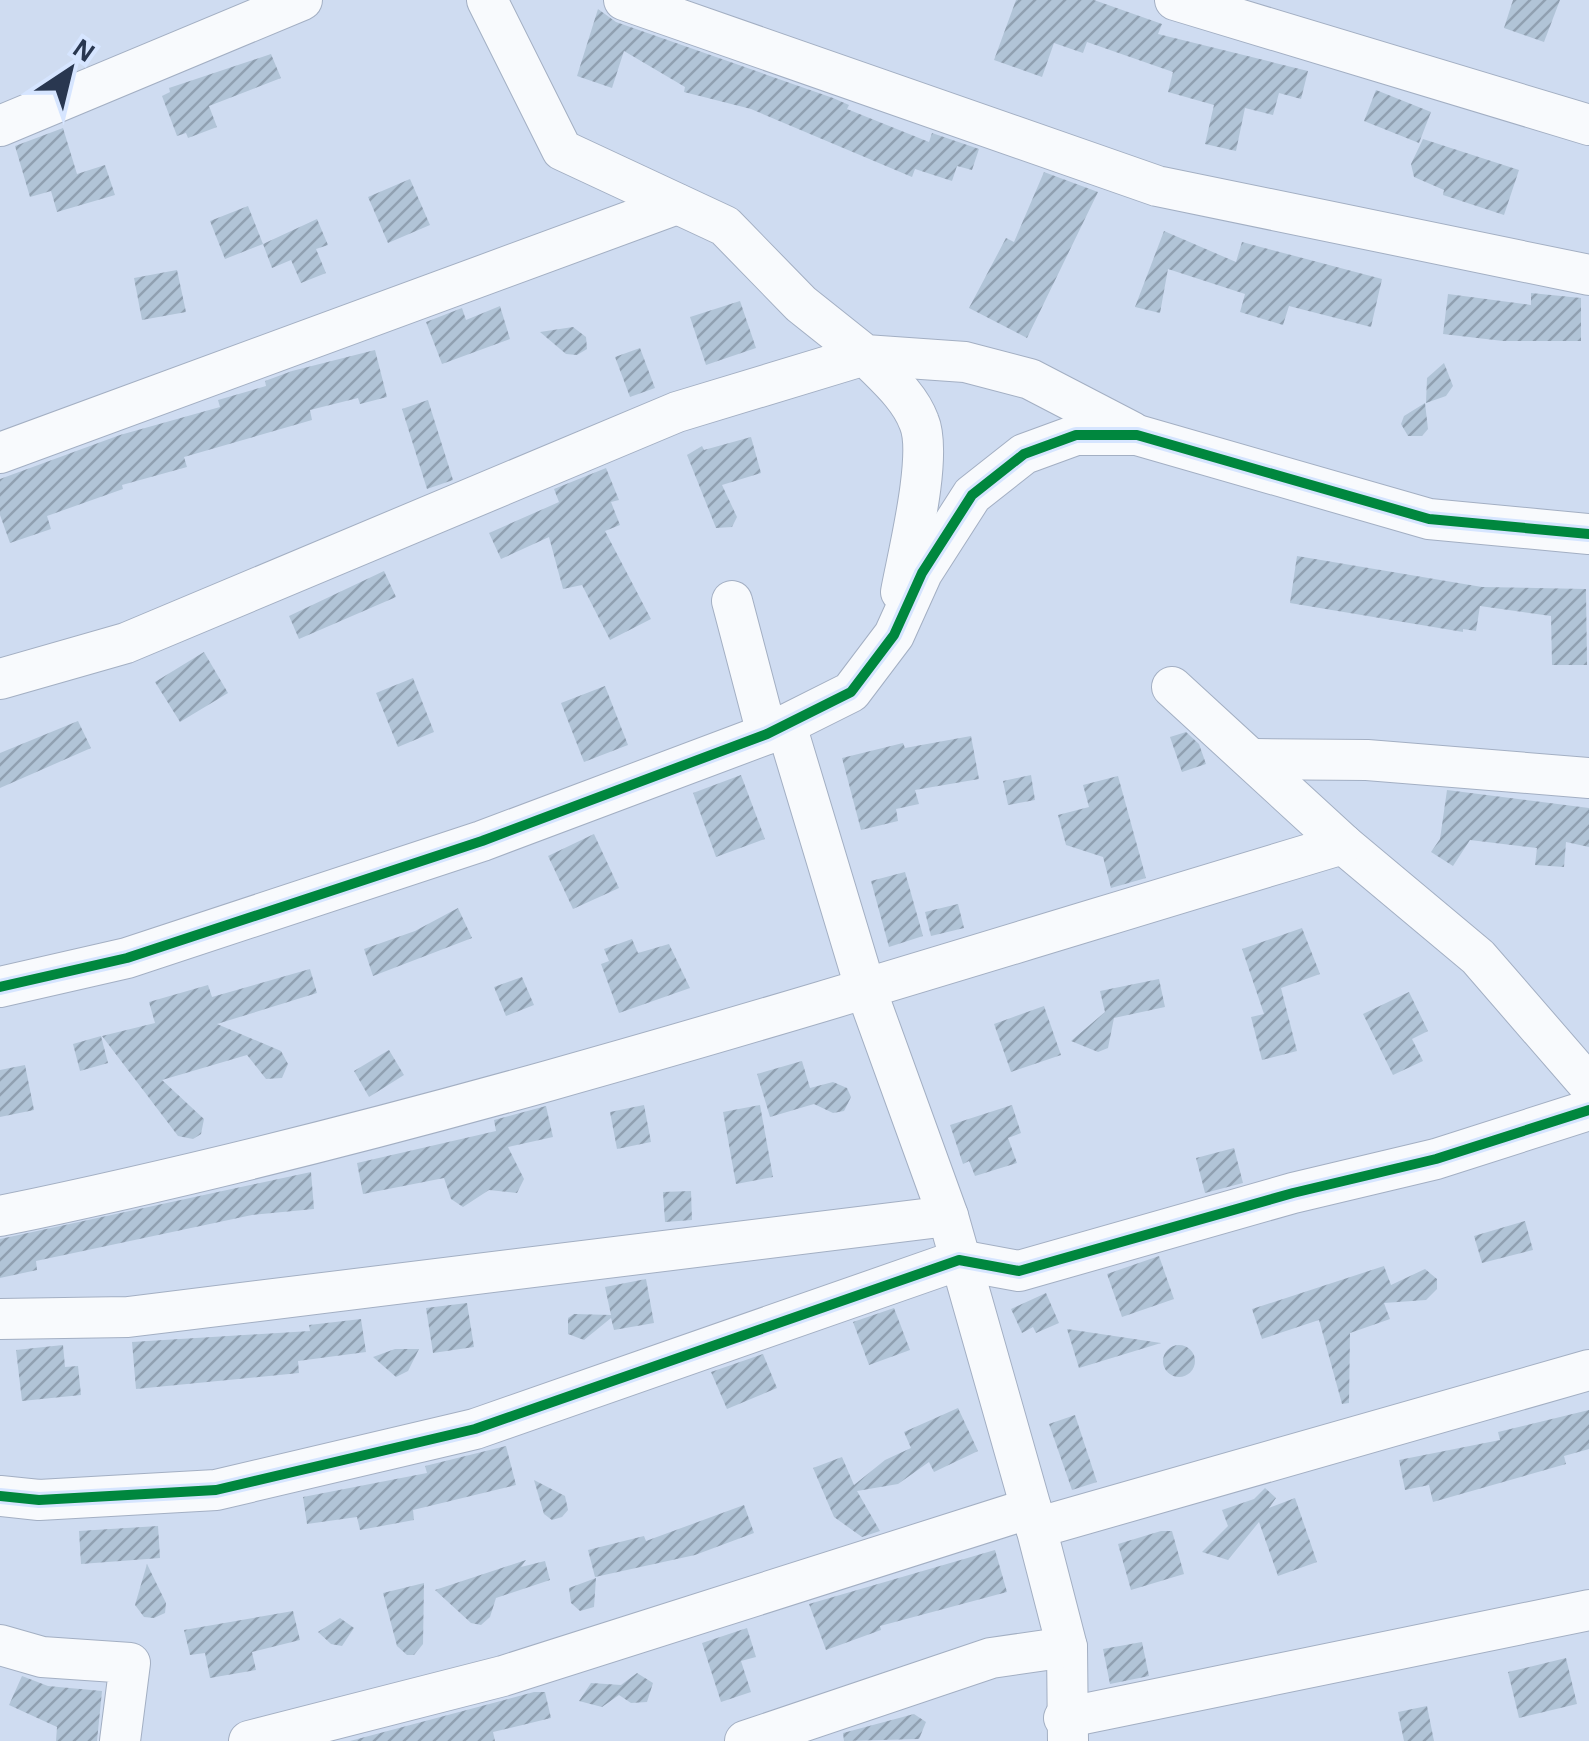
<svg xmlns="http://www.w3.org/2000/svg" width="1589" height="1741" viewBox="0 0 1589 1741" font-family="'Alegreya Sans',sans-serif">
<defs>
<pattern id="building-hatch" width="6" height="6" patternUnits="userSpaceOnUse" patternTransform="scale(2.5)"><rect width="6" height="6" fill="#b1c4d7"/><path d="M-1 1l2-2M0 6l6-6M5 7l2-2" fill="none" stroke="#90a0b1"/></pattern>
</defs>
<rect width="100%" height="100%" fill="#cfdcf1"/>
<g fill="url(#building-hatch)">
<path d="M1016,0H1094L1162,24L1158,34L1308,71L1301,99L1279,93L1273,115L1245,108L1236,151L1205,144L1214,105L1168,92L1173,72L1087,42L1083,53L1054,43L1042,77L994,60Z"/>
<path d="M1513,0H1560L1544,42L1504,28Z"/>
<path d="M598,9L616,22L833,98L849,105L847,109L929,142L932,133L979,149L972,170L957,166L952,181L915,169L912,177L751,109L684,92L685,87L624,51L612,88L577,76Z"/>
<path d="M271,54L281,78L209,106L217,127L188,138L186,133L177,136L162,96L170,92L169,88Z"/>
<path d="M1376,90L1431,112L1419,143L1364,121Z"/>
<path d="M63,128L77,174L105,165L115,195L57,212L51,191L30,197L15,146Z"/>
<path d="M1423,139L1519,170L1504,215L1443,195L1444,190L1414,177L1411,164Z"/>
<path d="M1044,172L1098,192L1027,338L969,308L1006,238L1014,242Z"/>
<path d="M410,179L430,225L388,243L368,197Z"/>
<path d="M248,206L263,244L225,259L210,221Z"/>
<path d="M317,219L328,245L316,249L326,273L301,283L291,260L272,268L263,244Z"/>
<path d="M1164,231L1236,262L1242,242L1382,279L1371,327L1289,306L1283,325L1240,312L1245,294L1168,269L1160,313L1135,307Z"/>
<path d="M177,270L186,312L142,320L134,278Z"/>
<path d="M1531,293L1581,298V341H1503L1443,334L1448,294L1531,305Z"/>
<path d="M740,301L756,348L706,365L690,317Z"/>
<path d="M500,306L510,339L442,364L426,322L462,308L466,320Z"/>
<path d="M573,327L586,337L587,349L577,355L566,354L540,332Z"/>
<path d="M640,348L655,388L630,397L615,357Z"/>
<path d="M375,350L387,397L360,404L358,398L310,410L312,420L184,457L187,467L122,485L123,489L47,516L51,529L10,543L0,515V479L120,435L220,407L218,400L266,386L265,381L292,371Z"/>
<path d="M1444,363L1453,386L1446,396L1426,403L1427,378Z"/>
<path d="M428,400L453,480L427,489L402,409Z"/>
<path d="M1425,403L1428,429L1422,436H1408L1401,424L1404,416Z"/>
<path d="M751,437L761,473L722,485L737,517L732,527L716,528L687,455L702,446L704,450Z"/>
<path d="M606,468L619,500L611,502L620,525L605,531L651,619L610,640L582,585L563,589L549,537L501,559L489,533L559,502L554,489Z"/>
<path d="M1297,556L1482,587L1586,589L1587,665H1552L1551,616L1480,606L1476,631L1463,629V632L1290,603Z"/>
<path d="M384,571L396,597L299,639L289,616Z"/>
<path d="M204,652L228,693L180,722L155,682Z"/>
<path d="M413,678L434,732L398,747L376,693Z"/>
<path d="M605,686L628,745L584,762L561,703Z"/>
<path d="M78,721L91,748L0,788V753Z"/>
<path d="M1186,732L1199,744L1206,764L1182,772L1170,737Z"/>
<path d="M971,736L979,779L915,790L919,804L896,809L898,821L861,830L842,758L903,743L905,748Z"/>
<path d="M741,775L765,839L716,857L693,793Z"/>
<path d="M1031,775L1035,800L1008,805L1003,781Z"/>
<path d="M1118,776L1146,878L1111,888L1103,857L1066,845L1058,815L1089,807L1083,785Z"/>
<path d="M1447,790L1589,808V847L1566,842L1564,867L1535,865L1537,848L1470,840L1453,866L1431,852L1440,839Z"/>
<path d="M594,834L619,888L573,909L548,856Z"/>
<path d="M905,872L923,936L889,947L871,881Z"/>
<path d="M958,904L964,928L931,936L925,912Z"/>
<path d="M458,908L472,938L373,976L364,949L415,931Z"/>
<path d="M1302,928L1320,974L1281,988L1297,1051L1262,1060L1251,1017L1264,1014L1242,949Z"/>
<path d="M632,939L638,953L669,944L690,988L619,1013L601,964L609,961L604,949Z"/>
<path d="M310,969L317,993L217,1024L281,1051L288,1064L282,1078L266,1079L247,1055L162,1080L204,1119L201,1134L193,1139L178,1136L102,1036L155,1023L149,1002L208,985L212,997Z"/>
<path d="M522,977L534,1005L506,1016L494,987Z"/>
<path d="M1159,979L1165,1007L1114,1018L1108,1048L1098,1052L1071,1041L1105,1012L1100,991Z"/>
<path d="M1409,992L1428,1031L1412,1039L1423,1061L1393,1075L1363,1014Z"/>
<path d="M1044,1006L1061,1055L1011,1072L994,1024Z"/>
<path d="M101,1036L108,1063L80,1071L73,1044Z"/>
<path d="M389,1050L404,1075L369,1097L354,1071Z"/>
<path d="M802,1061L810,1088L833,1082L847,1088L851,1097L844,1111L833,1113L814,1104L770,1117L757,1074Z"/>
<path d="M25,1065L34,1110L0,1117V1070Z"/>
<path d="M644,1105L651,1142L617,1149L610,1112Z"/>
<path d="M760,1105L773,1177L736,1184L723,1112Z"/>
<path d="M1012,1105L1021,1133L1008,1138L1017,1163L975,1176L969,1161L963,1164L950,1125Z"/>
<path d="M546,1106L553,1137L508,1147L524,1179L517,1193L489,1190L463,1207L451,1199L444,1178L363,1194L357,1163L496,1131L494,1120Z"/>
<path d="M1234,1148L1243,1183L1205,1193L1196,1158Z"/>
<path d="M311,1172L314,1209L252,1215L36,1261L37,1270L0,1278V1239Z"/>
<path d="M691,1191L692,1220L665,1222L663,1192Z"/>
<path d="M1525,1221L1533,1250L1482,1263L1474,1236Z"/>
<path d="M1159,1256L1174,1299L1122,1317L1107,1274Z"/>
<path d="M1384,1266L1391,1285L1425,1269L1437,1279V1289L1426,1300L1384,1303L1390,1319L1350,1333L1349,1403L1342,1404L1319,1320L1262,1339L1252,1309Z"/>
<path d="M646,1279L654,1323L614,1330L611,1318L584,1340L568,1334V1318L574,1314L611,1315L605,1287Z"/>
<path d="M1046,1293L1059,1323L1036,1333L1033,1327L1022,1333L1011,1309Z"/>
<path d="M467,1303L474,1347L433,1353L426,1308Z"/>
<path d="M894,1308L910,1350L869,1365L853,1322Z"/>
<path d="M361,1319L366,1352L298,1361L299,1373L136,1389L132,1342L310,1331L309,1325Z"/>
<path d="M1067,1329L1161,1343L1079,1368Z"/>
<path d="M63,1345L65,1367L78,1366L81,1395L22,1401L16,1350Z"/>
<circle cx="1179" cy="1361" r="16"/>
<path d="M395,1349H419L408,1371L396,1377L373,1357Z"/>
<path d="M763,1354L777,1388L727,1409L711,1372Z"/>
<path d="M958,1408L978,1451L934,1472L929,1462L898,1484L857,1491L880,1531L862,1537L834,1517L813,1468L842,1457L854,1485L885,1460L911,1448L904,1432Z"/>
<path d="M1589,1410V1449L1564,1456L1566,1464L1433,1502L1429,1485L1405,1490L1399,1460L1500,1440L1498,1432Z"/>
<path d="M1075,1415L1097,1482L1072,1490L1049,1424Z"/>
<path d="M506,1446L516,1485L413,1510L414,1520L360,1530L357,1517L307,1524L303,1497L427,1473L425,1466Z"/>
<path d="M534,1480L565,1496L568,1510L562,1517L552,1520L544,1514Z"/>
<path d="M1265,1488L1276,1498L1269,1508L1295,1498L1317,1562L1278,1576L1259,1522L1228,1560L1202,1552L1228,1526L1222,1510L1254,1499Z"/>
<path d="M744,1505L754,1533L695,1555L595,1577L588,1550L644,1536L646,1541Z"/>
<path d="M158,1526L160,1558L81,1564L79,1531Z"/>
<path d="M1161,1531H1172L1184,1574L1131,1590L1118,1544Z"/>
<path d="M995,1550L1007,1592L880,1626L881,1630L826,1650L809,1604Z"/>
<path d="M526,1560L521,1567L545,1561L550,1580L496,1598L490,1617L481,1625L471,1623L435,1590Z"/>
<path d="M147,1564L166,1603L165,1613L154,1618L144,1617L135,1605Z"/>
<path d="M596,1578L594,1607L580,1611L571,1603L569,1588Z"/>
<path d="M424,1583L423,1644L414,1655H407L397,1646L383,1593Z"/>
<path d="M293,1611L300,1640L252,1652L256,1670L210,1678L205,1653L190,1655L184,1630Z"/>
<path d="M340,1618L354,1628L342,1646L331,1644L318,1632Z"/>
<path d="M747,1628L756,1657L741,1661L751,1692L721,1702L702,1643Z"/>
<path d="M1142,1642L1149,1676L1110,1684L1103,1649Z"/>
<path d="M1566,1658L1577,1704L1519,1718L1508,1672Z"/>
<path d="M637,1673L653,1683L647,1702L631,1703L619,1695L602,1707L579,1701L591,1683L621,1685Z"/>
<path d="M22,1676L48,1686L102,1691L97,1741H56L57,1727L9,1705Z"/>
<path d="M534,1692H545L551,1718L493,1732L495,1741H350Z"/>
<path d="M1427,1706L1434,1741H1404L1398,1712Z"/>
<path d="M914,1714L926,1722L919,1739L844,1741L843,1733Z"/>
</g>
<g fill="none" stroke-linecap="round" stroke-linejoin="round">
<defs>
<g id="minor">
<path d="M487,0L562,150L725,226L801,304L865,355L965,362L1030,379L1132,432"/>
<path d="M624,0L1157,186L1589,275"/>
<path d="M1175,0L1589,125"/>
<path d="M0,126L302,0"/>
<path d="M0,453L677,204"/>
<path d="M732,601L767,734"/>
<path d="M0,679L126,643L677,412L865,355C884,375 909,395 919,422C933,455 908,554 901,592"/>
<path d="M1172,687L1343,844L1478,957L1589,1085"/>
<path d="M786,725L865,987L948,1216L1031,1508L1067,1647L1068,1741"/>
<path d="M1255,759L1367,760L1589,778"/>
<path d="M0,987L127,958L482,841L767,734L851,692L894,635L922,573L972,495L1024,454L1076,435H1137L1429,519L1589,534"/>
<path d="M0,1216C455,1122 898,977 1343,844"/>
<path d="M0,1319L128,1317L948,1216"/>
<path d="M0,1496L39,1500L216,1490L475,1429L959,1260L1019,1271L1293,1193L1436,1159L1589,1110"/>
<path d="M1036,1528L1589,1370"/>
<path d="M0,1645L42,1657L130,1663L120,1741"/>
<path d="M1064,1718L1589,1610"/>
<path d="M249,1741L503,1676L1031,1508"/>
<path d="M745,1741L991,1658L1067,1647"/>
</g>
</defs>
<use href="#minor" stroke="#a3afc3" stroke-width="42"/>
<use href="#minor" stroke="#f8fafd" stroke-width="40"/>
<defs>
<g id="cycleway">
<path d="M0,987L127,958L482,841L767,734L851,692L894,635L922,573L972,495L1024,454L1076,435H1137L1429,519L1589,534"/>
<path d="M0,1496L39,1500L216,1490L475,1429L959,1260L1019,1271L1293,1193L1436,1159L1589,1110"/>
</g>
</defs>
<use href="#cycleway" stroke="#d6e5ff" stroke-width="16"/>
<use href="#cycleway" stroke="#00873e" stroke-width="10"/>
</g>
<g transform="translate(70 70) rotate(35)" stroke="#d6e5ff" stroke-width="8" paint-order="stroke">
<path d="M0-8L18 38L0 25L-18 38Z" fill="#293750"/>
<text y="-15" font-size="28" font-weight="bold" text-anchor="middle" fill="#293750">N</text>
</g>
</svg>
